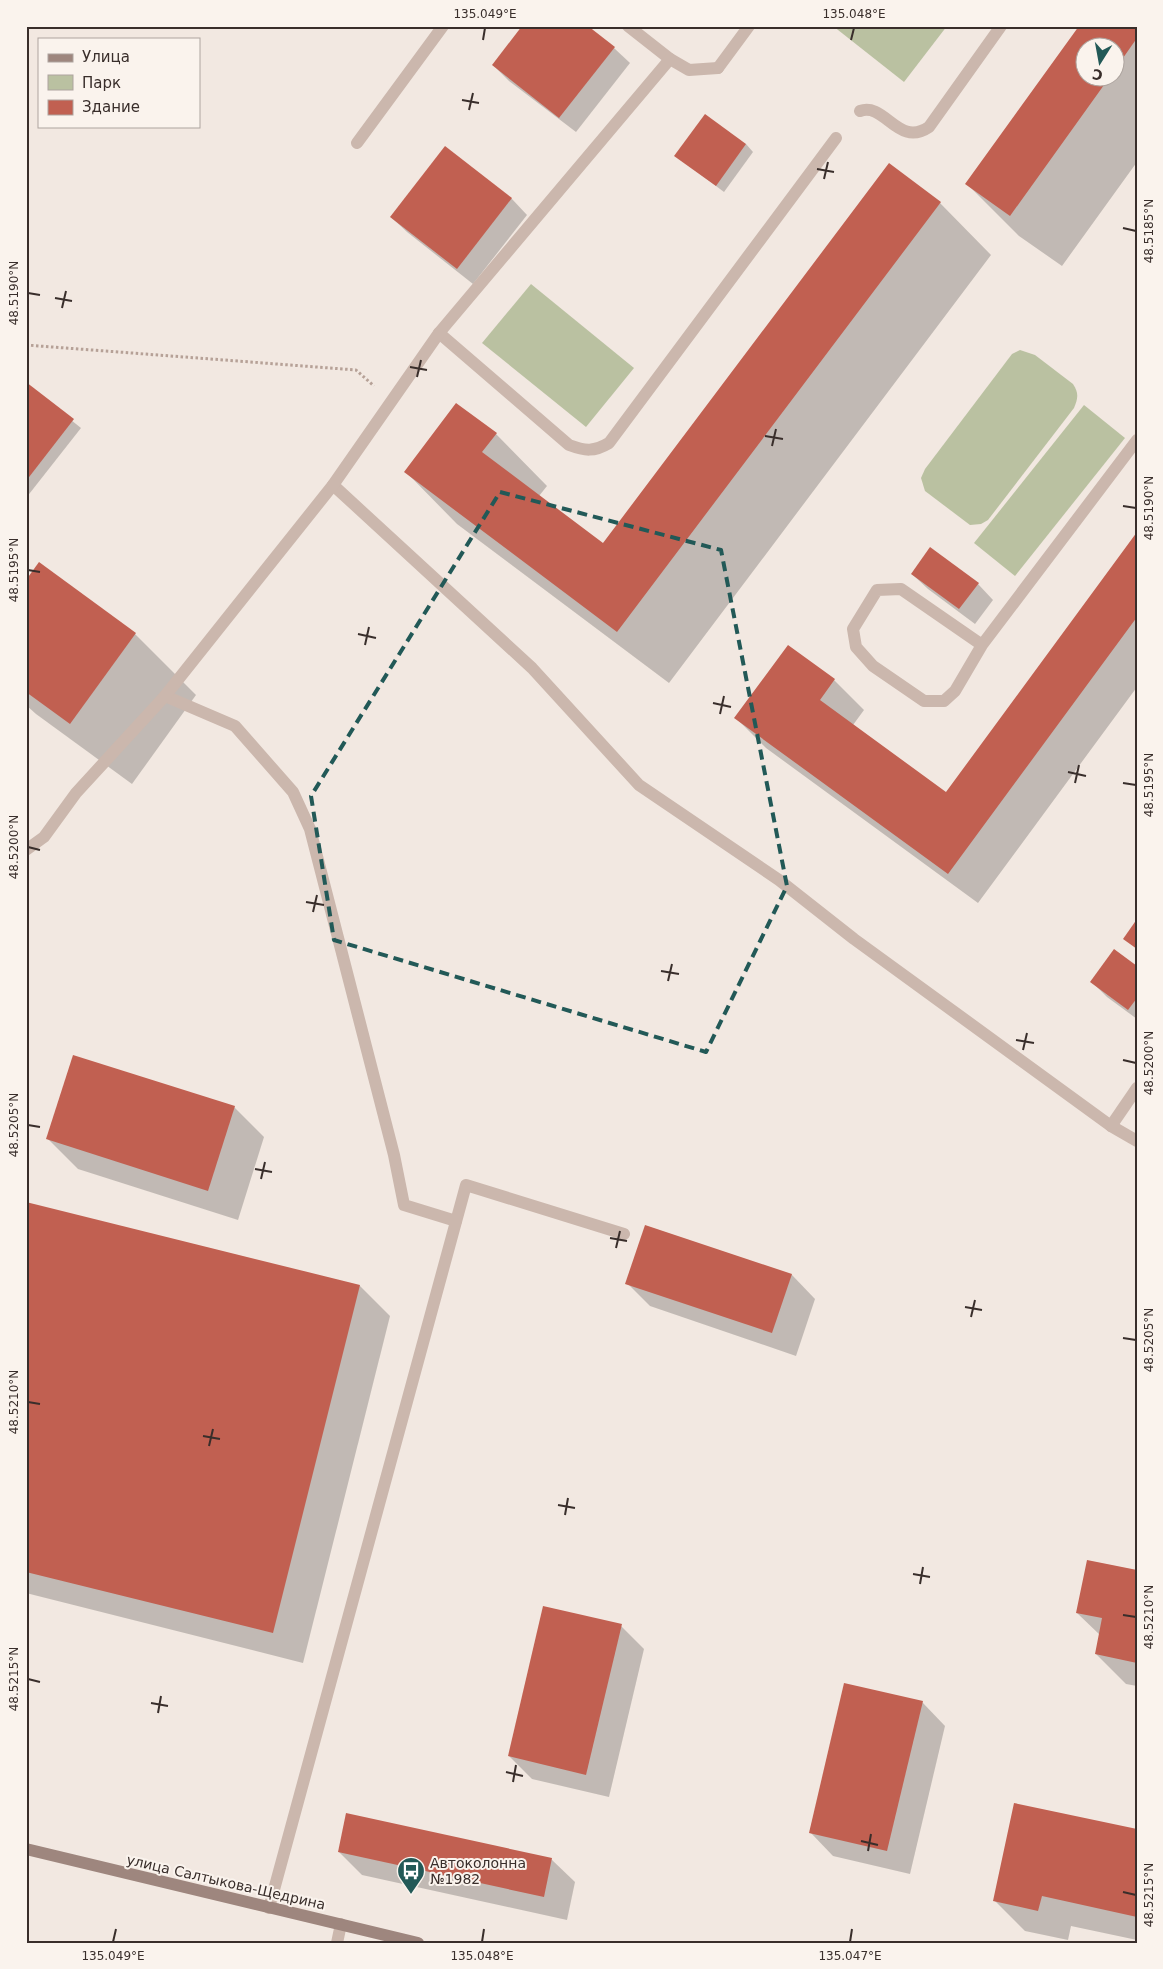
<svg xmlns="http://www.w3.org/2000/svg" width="1163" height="1969" viewBox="0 0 1163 1969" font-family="'DejaVu Sans',sans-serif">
<rect width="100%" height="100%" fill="#f2e8e1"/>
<g fill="#bac1a1">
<path d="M833,26H947L904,82Z"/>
<path d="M531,284L634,368L586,427L482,343Z"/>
<path d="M1020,350L1035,355L1073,384C1079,393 1078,398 1074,408L988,520L981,524L970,525L925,491L921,478L925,469L1012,354Z"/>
<path d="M1084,405L1125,438L1015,576L974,543Z"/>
</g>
<g fill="#0003" fill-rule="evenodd">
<path d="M1080,26H1137V162L1062,266L1019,236L967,184ZM1086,48H1116V78H1086Z"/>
<path d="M614,48L630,63L576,132L509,81L493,65Z"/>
<path d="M746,144L753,152L724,192L676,156Z"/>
<path d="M445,148L512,199L527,215L473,284L407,232L391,217Z"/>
<path d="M940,203L991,255L669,683L457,524L406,472L496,434L547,486L539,496L603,544Z"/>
<path d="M26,384L81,428L26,498Z"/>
<path d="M1137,534V687L978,903L766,748L736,718L834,680L864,710L853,725L947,794Z"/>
<path d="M39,564L135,634L196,695L132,784L36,714L26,705V582Z"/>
<path d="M912,574L978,584L993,600L975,624L928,589Z"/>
<path d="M1137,967V1019L1107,997L1092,982Z"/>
<path d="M234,1107L264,1137L238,1220L78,1169L48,1139Z"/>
<path d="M26,1203L360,1286L390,1316L303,1663L26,1593Z"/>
<path d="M646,1226L792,1275L815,1299L796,1356L650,1306L627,1283Z"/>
<path d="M1137,1571V1686L1126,1684L1096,1654L1100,1635L1077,1613Z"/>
<path d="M621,1626L644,1649L609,1797L532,1779L509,1756Z"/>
<path d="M922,1702L945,1726L910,1874L833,1856L810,1832Z"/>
<path d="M1137,1831V1940L1071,1926L1068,1940L1025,1931L995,1901Z"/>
<path d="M339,1852L551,1859L575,1882L567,1920L362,1875Z"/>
</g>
<g fill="#c16051">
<path d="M522,26H588L615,47L559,118L492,65Z"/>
<path d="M1079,26H1137V38L1116,68V48H1086V78H1109L1010,216L965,184Z"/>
<path d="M705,114L746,144L716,186L674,156Z"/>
<path d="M445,146L512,198L457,269L390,217Z"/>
<path d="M889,163L941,202L617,632L404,472L456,403L497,433L482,452L603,543Z"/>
<path d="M26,382L74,419L26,481Z"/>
<path d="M1137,532V617L948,874L734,718L788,645L835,679L820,700L946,792Z"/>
<path d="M930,547L979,583L959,609L911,574Z"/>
<path d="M39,562L136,633L70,724L26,692V580Z"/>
<path d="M1137,919V949L1123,939Z"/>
<path d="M1114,949L1137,966V998L1128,1010L1090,982Z"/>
<path d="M73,1055L235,1106L208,1191L46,1139Z"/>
<path d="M26,1202L360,1285L273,1633L26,1572Z"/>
<path d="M645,1225L792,1274L772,1333L625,1284Z"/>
<path d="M1087,1560L1137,1570V1663L1095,1654L1102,1618L1076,1613Z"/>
<path d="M543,1606L622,1624L586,1775L508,1756Z"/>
<path d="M844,1683L923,1701L887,1851L809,1833Z"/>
<path d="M1014,1803L1137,1829V1917L1042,1896L1038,1911L993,1901Z"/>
<path d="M346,1813L552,1858L544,1897L338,1852Z"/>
</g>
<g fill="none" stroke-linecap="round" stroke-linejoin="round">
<path stroke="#b6a197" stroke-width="3" stroke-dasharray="2.5 2.5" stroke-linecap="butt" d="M26,345L356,370L374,386"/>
<g stroke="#cbb7ad" stroke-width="12">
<path d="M628,26L670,59"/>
<path d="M860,111C885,102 898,148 929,127L1001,26"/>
<path d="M357,143L443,26"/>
<path d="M439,333L569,445C585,451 594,452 609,443L836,138"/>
<path d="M333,485L532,668L639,785L779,880L854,939L1111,1126L1137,1141"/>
<path d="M982,645L901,589L877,590L853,629L856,647L873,666L924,701H944L955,691L982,645L1137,440"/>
<path d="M165,696L235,726L293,792L310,829L394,1155L404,1205L456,1221"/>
<path d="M26,850L44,837L76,793L165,696L333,485L439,333L670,59L689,70L718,68"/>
<path d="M269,1908L466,1185L624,1234"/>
<path d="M337,1943L341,1924"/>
</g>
<g stroke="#cbb7ad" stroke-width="12">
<path d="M718,68L749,26"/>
<path d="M1111,1126L1137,1088"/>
</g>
<path stroke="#9e867e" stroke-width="12" d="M26,1849L418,1943"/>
</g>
<path fill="none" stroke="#225957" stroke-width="4" stroke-dasharray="10 6" stroke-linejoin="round" d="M500,492L721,550L787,886L706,1052L334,940L311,796Z"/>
<path fill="none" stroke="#392e2b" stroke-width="2" d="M483,40L485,28M851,40L854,28M462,100L479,103M469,110L473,93M817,169L834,172M824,179L828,162M1123,228L1136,231M28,293L40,295M55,298L72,301M62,308L66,291M410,367L427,370M417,377L421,360M765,436L783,439M772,446L776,429M1123,506L1136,508M28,570L40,572M358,634L376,638M365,645L369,627M713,703L731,707M720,714L724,696M1068,772L1086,776M1075,783L1079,765M1123,783L1136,785M28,847L40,850M306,902L324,905M313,912L317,895M661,971L679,974M668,981L672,964M1016,1040L1034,1043M1023,1050L1027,1033M1123,1060L1136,1063M28,1125L40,1127M255,1169L272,1172M261,1179L265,1162M610,1238L627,1241M616,1248L620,1231M965,1307L982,1310M971,1317L975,1300M1123,1338L1136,1340M28,1402L40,1404M203,1436L220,1439M209,1446L213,1429M558,1505L575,1508M565,1515L568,1498M913,1574L930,1577M920,1584L923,1567M1123,1615L1136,1617M28,1679L40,1682M151,1703L168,1706M158,1713L161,1696M506,1772L523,1776M513,1782L516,1765M861,1841L878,1845M868,1851L871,1834M1123,1892L1136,1895M113,1942L116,1929M482,1942L484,1929M850,1942L852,1929"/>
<defs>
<symbol id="bus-pin" viewBox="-11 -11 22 30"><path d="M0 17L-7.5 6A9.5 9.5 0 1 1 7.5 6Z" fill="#225957" stroke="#faf3ed"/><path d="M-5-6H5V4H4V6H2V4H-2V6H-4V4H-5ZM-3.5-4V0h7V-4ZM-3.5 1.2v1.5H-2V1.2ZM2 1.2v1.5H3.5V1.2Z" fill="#fff"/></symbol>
</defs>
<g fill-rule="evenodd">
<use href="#bus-pin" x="395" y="1855" width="32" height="43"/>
</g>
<g text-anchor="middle" stroke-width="4" stroke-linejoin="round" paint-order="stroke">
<g font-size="14" fill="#392e2b" stroke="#faf3ed" text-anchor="start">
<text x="430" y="1868">Автоколонна<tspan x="430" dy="16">№1982</tspan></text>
</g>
<g font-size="14" fill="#392e2b" stroke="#faf3ed">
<text transform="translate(226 1882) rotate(13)" y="5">улица Салтыкова-Щедрина</text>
</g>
</g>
<rect width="1163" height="1969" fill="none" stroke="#faf3ed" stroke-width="55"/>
<rect x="38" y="38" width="162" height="90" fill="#faf3ed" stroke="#ada49f"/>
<rect x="48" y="54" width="25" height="8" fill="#9e867e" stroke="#ada49f"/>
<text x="82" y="62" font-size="15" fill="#392e2b">Улица</text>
<rect x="48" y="75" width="25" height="15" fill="#bac1a1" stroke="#ada49f"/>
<text x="82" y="88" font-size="15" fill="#392e2b">Парк</text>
<rect x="48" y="100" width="25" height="15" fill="#c16051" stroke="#ada49f"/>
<text x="82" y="112" font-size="15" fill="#392e2b">Здание</text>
<g transform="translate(1100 62) rotate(191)"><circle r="24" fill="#faf3ed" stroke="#ada49f"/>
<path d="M0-4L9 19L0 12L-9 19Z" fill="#225957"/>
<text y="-8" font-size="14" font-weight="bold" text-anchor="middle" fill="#392e2b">С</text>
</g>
<rect x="28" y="28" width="1108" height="1914" fill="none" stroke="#392e2b" stroke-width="2"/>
<g font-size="12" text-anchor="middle" fill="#392e2b">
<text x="485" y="18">135.049°E</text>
<text x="854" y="18">135.048°E</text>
<text transform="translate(1149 231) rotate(-90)" y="4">48.5185°N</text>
<text transform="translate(14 293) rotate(-90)" y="4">48.5190°N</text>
<text transform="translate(1149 508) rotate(-90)" y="4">48.5190°N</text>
<text transform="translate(14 570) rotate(-90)" y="4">48.5195°N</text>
<text transform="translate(1149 785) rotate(-90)" y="4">48.5195°N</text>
<text transform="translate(14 847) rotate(-90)" y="4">48.5200°N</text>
<text transform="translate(1149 1063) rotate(-90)" y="4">48.5200°N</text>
<text transform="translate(14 1125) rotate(-90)" y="4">48.5205°N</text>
<text transform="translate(1149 1340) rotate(-90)" y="4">48.5205°N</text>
<text transform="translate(14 1402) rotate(-90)" y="4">48.5210°N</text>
<text transform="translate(1149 1617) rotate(-90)" y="4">48.5210°N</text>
<text transform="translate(14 1679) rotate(-90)" y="4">48.5215°N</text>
<text transform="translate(1149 1895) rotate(-90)" y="4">48.5215°N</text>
<text x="113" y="1960">135.049°E</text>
<text x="482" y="1960">135.048°E</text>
<text x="850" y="1960">135.047°E</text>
</g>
</svg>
